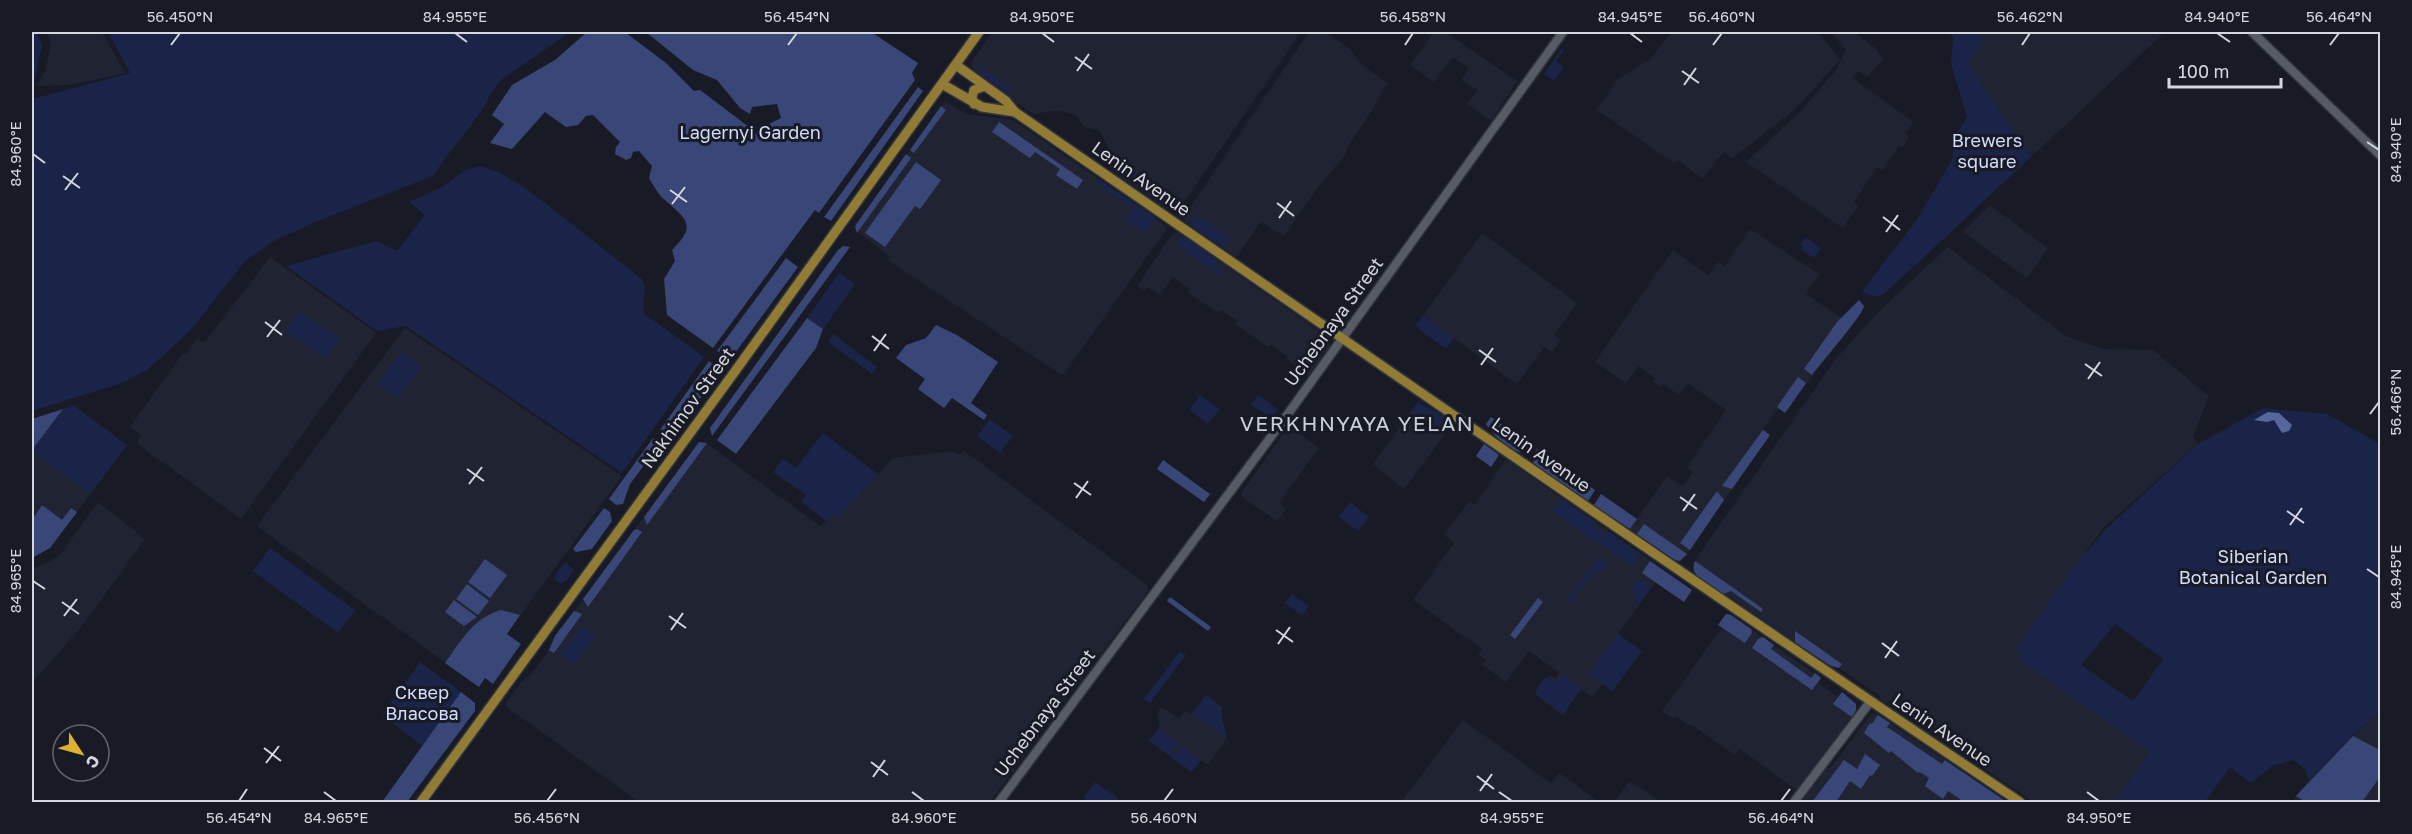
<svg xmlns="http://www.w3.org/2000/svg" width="2412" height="834" viewBox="0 0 2412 834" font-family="'Golos Text',sans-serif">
<rect width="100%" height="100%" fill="#181b25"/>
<g fill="#202432">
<path d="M47,32H102L125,73L70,85L36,86L45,72L51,44Z"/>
<path d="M992,32H1301L1178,211L1174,213L1115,173L1106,143L1099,130L1084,127L1076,115L1065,112L1054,111L1033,114L976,75L972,67L973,60Z"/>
<path d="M1309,32H1325L1350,49L1361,63L1387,83L1370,114L1348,145L1345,155L1318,187L1284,236L1261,222L1236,257L1187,223L1183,218Z"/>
<path d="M1434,32H1445L1517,81L1491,121L1464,102L1468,103L1478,90L1461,80L1469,68L1453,57L1434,82L1410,65Z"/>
<path d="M1672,32H1818L1840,60L1793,111L1731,159L1725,152L1716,160L1703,179L1677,160L1674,163L1597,110L1617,80L1650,59Z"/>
<path d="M1831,32H1854L1875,48L1883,59L1867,77L1858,71L1853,78L1913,122L1905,134L1909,137L1902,148L1899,146L1883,170L1877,167L1854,202L1859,205L1843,228L1746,162L1800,112L1836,70L1846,50Z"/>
<path d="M1977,32H2165L2031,157L1969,65L1982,40Z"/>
<path d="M945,101L966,114L1013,120L1165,225L1166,230L1064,374H1060L889,261L888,255L854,229Z"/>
<path d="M1990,205L2048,248L2027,278L1963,232Z"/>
<path d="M1750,229L1819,274L1806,294L1851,324L1785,413L1778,408L1763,429L1770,435L1687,554L1683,559L1677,561L1630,529L1667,476L1683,486L1693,472L1687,467L1726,410L1688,383L1679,395L1663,384L1661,387L1653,381L1655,378L1639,366L1626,383L1595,362L1673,250L1708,275L1718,262L1725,266Z"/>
<path d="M1178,232L1330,339V346L1308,376L1293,366L1294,364L1286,358L1287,356L1270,344L1268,347L1236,324L1237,321L1221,310L1218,313L1188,292L1190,289L1173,277L1159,295L1147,287L1144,290L1137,286L1172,234Z"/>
<path d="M1482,233L1577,303L1554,335L1560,340L1552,352L1544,347L1517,384L1423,316Z"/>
<path d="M1948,247L2066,336L2103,349L2153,350L2209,396L2193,437L2198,444L2103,528L2016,649L2022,654L2018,659L2150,752L2115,802H2034L1907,717L1880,699V696L1839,668L1831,666L1693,572V565L1700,553L1835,360L1878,312Z"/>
<path d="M270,257L376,333L241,519L139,445L137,441L141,435L130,427L183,353L186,355L197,339L204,343Z"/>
<path d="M405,328L622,476L472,682L257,526Z"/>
<path d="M1418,402L1453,423L1404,489L1373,464Z"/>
<path d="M73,405L127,445L50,548L32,558V429L63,409Z"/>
<path d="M1289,426L1319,448L1279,503L1286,509L1277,521L1243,498L1241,493Z"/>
<path d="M699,442L706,443L820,526L829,521L834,514L839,517L893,458L953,451L960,455L964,451L1143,582L1147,586L1148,591L1053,717L1048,720L1039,733L1037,739L990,802H639L507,707L506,703L520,683L532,673L549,650L556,636Z"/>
<path d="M1506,459L1664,570L1618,634L1642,651L1612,691L1602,684L1592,697L1581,689L1563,715L1536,695V692L1544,679L1550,676L1556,678L1559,673L1529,651L1506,682L1483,665L1486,660L1478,654L1482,649L1413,600L1454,543L1444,535L1469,501L1475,505Z"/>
<path d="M98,502L145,539L82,626L32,683V569L49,562L61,554Z"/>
<path d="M1731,615L1821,678L1818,683L1838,697L1842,692L1856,704L1854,713L1797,791L1740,749L1735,755L1690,724L1688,725L1676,716L1674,719L1662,711Z"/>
<path d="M1206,695L1222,707V720L1227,738L1208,765L1201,760L1192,772L1149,741L1160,726L1157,714L1161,707L1179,719L1185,711L1191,715Z"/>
<path d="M2380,712V802H2291L2309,780L2353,736Z"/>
<path d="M1875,713L1945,760L2007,802H1801L1827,768L1831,767L1870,715Z"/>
<path d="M1463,720L1551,783L1559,773L1599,802H1401Z"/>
<path d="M1630,781L1661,802H1614Z"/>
</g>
<g fill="#1a2348" fill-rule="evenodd">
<path d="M32,32H37L42,46L32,94Z"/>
<path d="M108,32H570L501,80C493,89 489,98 483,108C468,132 448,152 433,176L313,223L272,242L245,261L190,331L147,370L122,383L32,411V99L130,73Z"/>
<path d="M1947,32H1977L1982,40L1969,65L2031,157L1896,283C1882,295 1880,302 1862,291L1916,221L1952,160L1956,135L1967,117L1951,64L1953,37Z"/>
<path d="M1562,48L1564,50L1556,61L1564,67L1554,81L1544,74Z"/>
<path d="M976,64L1012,89L1008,94L979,73Z"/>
<path d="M1120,162L1171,197L1164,207L1150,197L1153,193L1116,167Z"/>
<path d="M480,166L498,172L527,189L642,279C649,295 640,299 645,314L704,357L622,473L406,326L377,331L286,266L376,241L397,251L425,215L409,202L442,187L465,170Z"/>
<path d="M1098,179L1133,202L1130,207L1095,183Z"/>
<path d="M1136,204L1156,218L1145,233L1125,220Z"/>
<path d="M1197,215L1231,239L1226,246H1221L1190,225Z"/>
<path d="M1183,236L1214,257L1216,260L1214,265L1224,272L1221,276L1177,245Z"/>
<path d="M1806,237L1821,248L1814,258L1801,250L1803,247L1800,245Z"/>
<path d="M839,273L855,284L823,329L807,318Z"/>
<path d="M300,311L340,339L326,359L286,331Z"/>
<path d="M1423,316L1454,338L1446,349L1415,326Z"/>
<path d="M833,334L877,367L872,374L828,342Z"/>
<path d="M401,352L421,367L398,398L378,384Z"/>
<path d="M1200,395L1220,409L1208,424L1189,410Z"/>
<path d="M1258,395L1278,409L1272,418L1251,405Z"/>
<path d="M1418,402L1447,418L1438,430L1411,411Z"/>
<path d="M73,405L127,445L90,494L32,451L63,409Z"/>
<path d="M2263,408L2327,414L2380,444V712L2352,736L2309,780L2305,769L2293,760L2272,766L2251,783L2230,767L2205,802H2115L2150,752L2018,659L2022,654L2016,649L2073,568L2106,529L2198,444ZM2115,624L2163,659L2133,701L2081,665Z"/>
<path d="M990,419L1013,436L1000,453L977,436Z"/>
<path d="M823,433L878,474L839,517L834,514L828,522L801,502L806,495L773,472L783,459L796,468Z"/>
<path d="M1561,498L1594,522L1592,525L1609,536L1611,534L1640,554L1632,566L1552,511Z"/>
<path d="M1350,502L1369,517L1358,531L1339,517Z"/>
<path d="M270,548L355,610L338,633L253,571Z"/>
<path d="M1599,557L1608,563L1600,574L1595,571L1570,604L1566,601Z"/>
<path d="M565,562L574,570L567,580L561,584L556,580L555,576Z"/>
<path d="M1638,578L1651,588L1637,607L1632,589Z"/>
<path d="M1292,594L1309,606L1302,616L1285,603Z"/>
<path d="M582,626L595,636L574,664L561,654Z"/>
<path d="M1618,634L1642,651L1612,691L1589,674Z"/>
<path d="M1180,651L1186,655L1150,703L1144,699Z"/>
<path d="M420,662L461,692L423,746L382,715Z"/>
<path d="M1562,675L1581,689L1563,715L1536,695V692L1540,683L1547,677L1556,683Z"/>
<path d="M1206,695L1222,707V720L1227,738L1193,713Z"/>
<path d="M1159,728L1179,744L1170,756L1149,741Z"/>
<path d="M1182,746L1201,760L1192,772L1172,758Z"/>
<path d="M1095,782L1118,798L1115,802H1089L1083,798Z"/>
</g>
<g fill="#394678">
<path d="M587,32L626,33L666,63L694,91L700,90L753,130L761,140L771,142L775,134L767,125L781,118L777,104L752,107L750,114L740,108L717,80L693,70L646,32H871L918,63L912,73L915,80L819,213L815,210L713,348L667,315L664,279L675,261L672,250C697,225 687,220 666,201C658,195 654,186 649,178L652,166L639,151L633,152L631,158L626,160L615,154L616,147L620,142L593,115L586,116L578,125L566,127L545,112L512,149L490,143L504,124L492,115L512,85L555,60Z"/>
<path d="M918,87L923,91L831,221L824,217Z"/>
<path d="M941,106L946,110L914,153L910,150Z"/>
<path d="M999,122L1083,180L1077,189L1056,175L1060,169L1035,152L1030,158L992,132Z"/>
<path d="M906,154L911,158L857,233L855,226Z"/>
<path d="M916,162L941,180L920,209L915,206L885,247L865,233Z"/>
<path d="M843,246L850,247L712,436L710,428L838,250Z"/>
<path d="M786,258L798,267L735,353L728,356L717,351Z"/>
<path d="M1859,300L1864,306C1863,315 1821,363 1812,375L1804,369L1837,322Z"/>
<path d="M807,318L823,329L816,348L736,454L717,440Z"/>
<path d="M936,325L957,335L998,362L971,403L987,415L984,420L952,398L944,408L918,389L925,379L896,358L906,345L926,338Z"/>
<path d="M709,361L718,368L717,375L674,435H667L660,430Z"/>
<path d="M1798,377L1806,383L1785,413L1777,407Z"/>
<path d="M63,409L32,450V419Z"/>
<path d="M1491,417L1530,444L1525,452C1512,454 1493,435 1486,424Z"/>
<path d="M1763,430L1770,435L1732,489L1722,486Z"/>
<path d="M653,438L663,445L664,449L645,464L630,484L623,504L616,505L609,499Z"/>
<path d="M699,442L707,443L647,525L644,517Z"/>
<path d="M1484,444L1499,455L1491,467L1476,456Z"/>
<path d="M1537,449L1595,490L1588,501L1534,464L1532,456Z"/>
<path d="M1163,460L1210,494L1204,502L1157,469Z"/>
<path d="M1717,491L1724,500L1690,550L1680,543Z"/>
<path d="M1601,494L1637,519L1630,529L1594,505Z"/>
<path d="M42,505L62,520L71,508L77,512L50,548L32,558V520Z"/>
<path d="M604,508L610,512L612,521L592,549L576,552L573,549Z"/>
<path d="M1644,524L1687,554L1680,561L1675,560L1637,534Z"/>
<path d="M637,529L642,532L588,607L583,599L634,530Z"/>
<path d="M485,559L507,575L490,598L468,582Z"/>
<path d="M1650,561L1692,590L1684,602L1642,573Z"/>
<path d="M1695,561L1763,609L1761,612L1731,591L1723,594C1711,586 1688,577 1695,561Z"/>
<path d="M467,584L489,601L478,615L456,599Z"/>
<path d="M1170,597L1211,627L1208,631L1167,601Z"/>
<path d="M1538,598L1543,602L1515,639L1510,635Z"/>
<path d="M454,600L477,617L464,626L445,612Z"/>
<path d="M501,610L520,615L507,634L521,644L493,684L485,678L479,687L445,663C461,641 473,618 501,610Z"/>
<path d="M574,611L582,614L554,653L549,650L555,636Z"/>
<path d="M1726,614L1731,615L1751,629L1752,633L1745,643L1718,625Z"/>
<path d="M1795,631L1842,664L1839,668L1831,666L1795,642Z"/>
<path d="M1763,637L1774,645L1771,649L1811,678L1815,673L1821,678L1812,690L1752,648L1758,639Z"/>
<path d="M461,692L475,703V711L407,802H382Z"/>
<path d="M1842,692L1856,704V710L1852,717L1833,704Z"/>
<path d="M1878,715L1890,723L1887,727L1942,764L1945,760L2007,802H1964L1948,791L1943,799L1925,786L1929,778L1920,772L1918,773L1891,751L1889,753L1864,733L1870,723L1872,724Z"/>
<path d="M2353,736L2380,750V777L2362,802H2306L2296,796Z"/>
<path d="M1865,754L1880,765L1872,776L1870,775L1861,789L1850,781L1836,802H1812L1844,760L1857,769Z"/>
</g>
<path fill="#57669b" d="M2268,412L2279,413L2292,425L2289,431L2282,433L2274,420L2267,422L2254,420Z"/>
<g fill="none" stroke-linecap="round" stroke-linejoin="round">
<defs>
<g id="secondary">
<path d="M2252,32L2380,155"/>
<path d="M999,802L1285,418L1563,32"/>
<path d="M1794,802L1870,702"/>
</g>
<g id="primary">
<path d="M956,65L1006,101L1015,112C1349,343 1683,575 2020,802"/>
<path d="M942,84L982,107L1015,112"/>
<path d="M974,104L972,97L974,90L985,86"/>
<path d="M421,802L736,370L979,32"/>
</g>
</defs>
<use href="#secondary" stroke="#32343c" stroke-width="11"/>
<use href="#primary" stroke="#32343c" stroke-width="12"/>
<use href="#secondary" stroke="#575b66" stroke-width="8"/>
<use href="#primary" stroke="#917b35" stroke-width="9"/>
</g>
<path fill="none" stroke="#d4d7dd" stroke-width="2" d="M455,33L467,42M1042,33L1054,42M1630,33L1642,42M2217,33L2230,42M171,45L180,33M788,45L797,33M1405,45L1413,33M1713,45L1722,33M2022,45L2030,33M2330,45L2339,33M1075,57L1092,69M1077,71L1089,54M1682,71L1699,83M1684,85L1696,68M2367,142L2379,150M33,154L45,163M63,176L80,188M65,190L78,173M670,190L687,202M1277,203L1294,216M672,204L685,187M1883,217L1900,230M1279,218L1291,201M1886,232L1898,215M265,322L282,335M872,336L889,349M267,337L280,320M1479,350L1496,362M874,351L886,334M2085,364L2102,376M1481,365L1493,348M2088,379L2100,362M2370,414L2379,402M467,469L484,481M1074,483L1091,495M469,484L482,467M1680,497L1697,509M1076,498L1088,481M1683,511L1695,494M2287,511L2304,523M2290,525L2302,508M2367,569L2379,577M33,581L45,589M62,602L79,614M64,616L77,599M669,616L686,628M671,630L683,613M1276,630L1293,642M1882,643L1899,656M1278,644L1290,627M1885,658L1897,641M264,748L281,761M871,762L888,775M266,763L279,746M1477,776L1494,789M873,777L885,760M1480,791L1492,774M324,792L336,801M912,792L924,801M1499,792L1512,801M2087,792L2099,801M239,801L247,789M547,801L556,789M1164,801L1173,789M1781,801L1790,789"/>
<g text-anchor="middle" stroke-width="6" stroke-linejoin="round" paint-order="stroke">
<g font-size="18" fill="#d3defe" stroke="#181b25">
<text x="750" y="139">Lagernyi Garden</text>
<text x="1987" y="147">Brewers<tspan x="1987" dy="21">square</tspan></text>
<text x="2253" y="563">Siberian<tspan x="2253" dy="21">Botanical Garden</tspan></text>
<text x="422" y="699">Сквер<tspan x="422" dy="21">Власова</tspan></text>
</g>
<g font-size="18" fill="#d4d7dd" stroke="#181b25">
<text transform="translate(1141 179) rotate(35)" y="6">Lenin Avenue</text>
<text transform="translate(1334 322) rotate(-54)" y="6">Uchebnaya Street</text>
<text transform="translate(688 408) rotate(-54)" y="6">Nakhimov Street</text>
<text transform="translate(1541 455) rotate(35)" y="6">Lenin Avenue</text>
<text transform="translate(1045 713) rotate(-53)" y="6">Uchebnaya Street</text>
<text transform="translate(1942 730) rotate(34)" y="6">Lenin Avenue</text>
</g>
<g font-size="21" letter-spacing="1.5" fill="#c9cedb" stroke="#181b25">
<text x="1357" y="431">VERKHNYAYA YELAN</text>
</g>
</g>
<rect width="2412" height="834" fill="none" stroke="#181b25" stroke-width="66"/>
<g transform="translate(81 753) rotate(126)"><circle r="28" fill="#181b25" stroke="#63666f" stroke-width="1.5"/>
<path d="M0-4.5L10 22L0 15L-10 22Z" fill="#deb133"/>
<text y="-9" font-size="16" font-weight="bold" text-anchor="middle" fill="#d4d7dd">С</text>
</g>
<path d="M2169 78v9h112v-9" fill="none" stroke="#d4d7dd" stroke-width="3"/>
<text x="2178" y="78" font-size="18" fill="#d4d7dd" stroke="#181b25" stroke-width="4.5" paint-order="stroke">100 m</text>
<rect x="33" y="33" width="2346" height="768" fill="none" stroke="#d4d7dd" stroke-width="2"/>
<g font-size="15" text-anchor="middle" fill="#d4d7dd">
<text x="180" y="22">56.450°N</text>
<text x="455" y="22">84.955°E</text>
<text x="797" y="22">56.454°N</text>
<text x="1042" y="22">84.950°E</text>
<text x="1413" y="22">56.458°N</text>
<text x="1630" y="22">84.945°E</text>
<text x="1722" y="22">56.460°N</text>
<text x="2030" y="22">56.462°N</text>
<text x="2217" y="22">84.940°E</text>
<text x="2339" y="22">56.464°N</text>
<text transform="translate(2396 150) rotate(-90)" y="5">84.940°E</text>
<text transform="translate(16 154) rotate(-90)" y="5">84.960°E</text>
<text transform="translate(2396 402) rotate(-90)" y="5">56.466°N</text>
<text transform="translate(2396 577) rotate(-90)" y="5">84.945°E</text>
<text transform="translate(16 581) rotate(-90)" y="5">84.965°E</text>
<text x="239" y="823">56.454°N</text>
<text x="336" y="823">84.965°E</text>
<text x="547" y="823">56.456°N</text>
<text x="924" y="823">84.960°E</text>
<text x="1164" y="823">56.460°N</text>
<text x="1512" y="823">84.955°E</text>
<text x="1781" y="823">56.464°N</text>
<text x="2099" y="823">84.950°E</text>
</g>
</svg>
